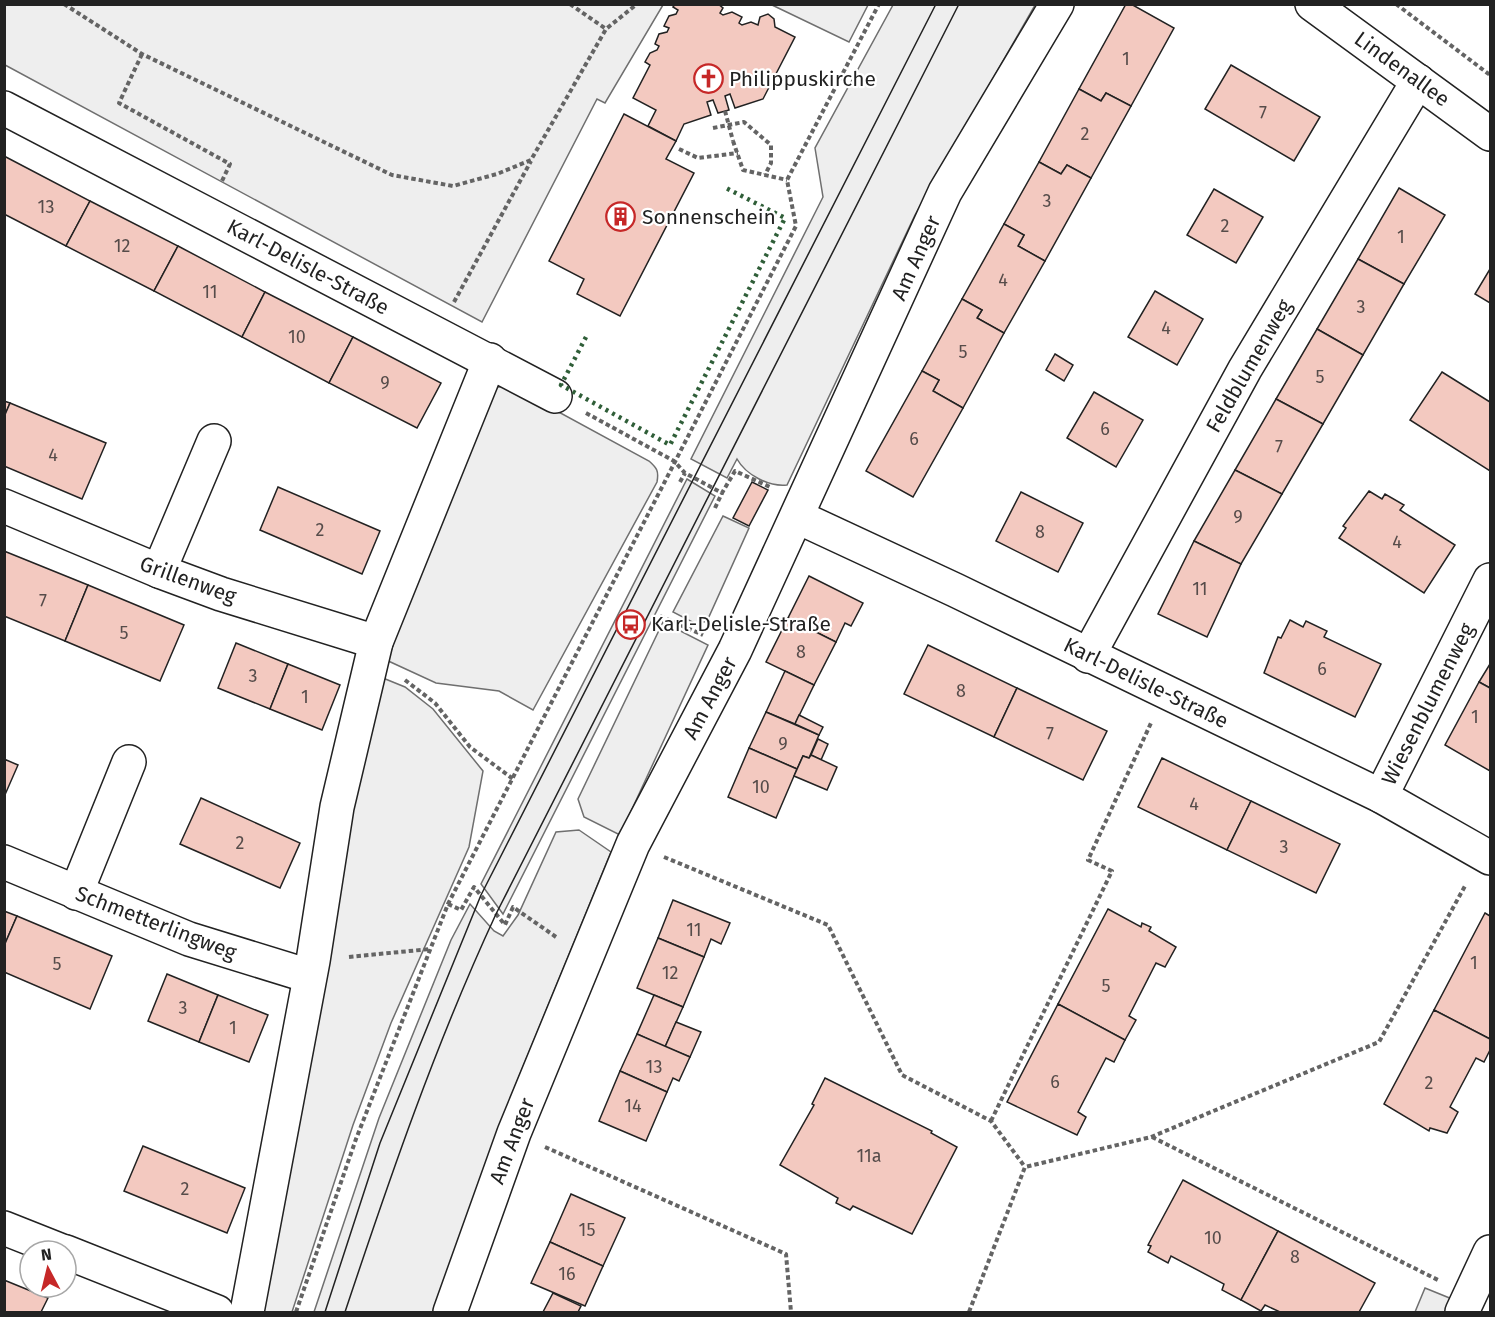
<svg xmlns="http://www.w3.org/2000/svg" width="1495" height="1317" viewBox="0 0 1495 1317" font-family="'Fira Sans',sans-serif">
<rect width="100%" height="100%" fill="#fff"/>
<g fill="#eee" stroke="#6f6f6f" stroke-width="1.5">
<path d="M4,5L5,4L663,5L605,103L597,99L482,322L5,65Z"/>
<path d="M772,5H868L849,42Z"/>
<path d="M893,5H1035L915,215L787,485C769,487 746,475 737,459L727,478L691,459L823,197L815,148Z"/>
<path d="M509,385L649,461C657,468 659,471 657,482L533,710L499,691L436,683L384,659L483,390Z"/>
<path d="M687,479L715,496L503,914L481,884Z"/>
<path d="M723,516L749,528L707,621L696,624L673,612Z"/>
<path d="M663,622L708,645L620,835L584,817L578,799Z"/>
<path d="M378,676L405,687L433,709L483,771L469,847L391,1023L353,1125L292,1312H262L328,936Z"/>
<path d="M579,830L611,852L516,1084L433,1312H314L379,1118L451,940L470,904L494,931L503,936L518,915L556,832Z"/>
</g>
<path fill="#ededed" stroke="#6f6f6f" stroke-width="1.5" d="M1425,1288L1452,1299L1446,1312H1415Z"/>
<g fill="#f3c9c0" stroke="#222" stroke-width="1.5">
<path d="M675,4H718L723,8L720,13L723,15L732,12L742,17L739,23L742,25L751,22L758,25L760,17L768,14L774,19L775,27L795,37L763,99L735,108L730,94L725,96L729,110L718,113L713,100L707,102L711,115L684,124L676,141L648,126L656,110L633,98L650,65L645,62L650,53L657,50L659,46L655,44L659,34L667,32L669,28L664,26L669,16L676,14L678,10L673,7Z"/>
<path d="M1126,4H1131L1174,28L1131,106L1106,93L1101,101L1079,89Z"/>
<path d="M1231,65L1320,117L1294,161L1205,109Z"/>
<path d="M1079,89L1101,101L1106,93L1131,106L1091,178L1067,165L1061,174L1039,162Z"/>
<path d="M624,114L676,141L666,159L694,173L620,316L577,294L584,279L549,261Z"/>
<path d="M4,156L90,201L66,246L4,214Z"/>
<path d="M1039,162L1061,174L1067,165L1091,178L1045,261L1018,246L1024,235L1004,224Z"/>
<path d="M1399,188L1445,215L1404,284L1358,259Z"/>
<path d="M1214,189L1263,217L1236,263L1187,235Z"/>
<path d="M90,201L178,246L154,291L66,246Z"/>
<path d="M1004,224L1024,235L1018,246L1045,261L1004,333L977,318L982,310L962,299Z"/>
<path d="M178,246L265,292L242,337L154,291Z"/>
<path d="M1358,259L1404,284L1363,355L1317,329Z"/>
<path d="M1490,269V303L1475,294Z"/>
<path d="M1155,291L1203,319L1177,365L1128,337Z"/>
<path d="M265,292L353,337L329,383L242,337Z"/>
<path d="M962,299L982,310L977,318L1004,333L963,408L933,391L939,380L922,371Z"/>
<path d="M1317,329L1363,355L1323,424L1276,399Z"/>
<path d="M353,337L441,383L417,428L329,383Z"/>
<path d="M1055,354L1073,365L1064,381L1046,370Z"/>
<path d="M922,371L939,380L933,391L963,408L913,497L866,471Z"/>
<path d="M1442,372L1490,402V471L1410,420Z"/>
<path d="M1094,392L1143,420L1116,467L1067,438Z"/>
<path d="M1276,399L1323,424L1282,494L1235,470Z"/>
<path d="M4,401L10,403L4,417Z"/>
<path d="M10,403L106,443L82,499L4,466V417Z"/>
<path d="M1235,470L1282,494L1241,564L1194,541Z"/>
<path d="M752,482L768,490L749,526L733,518Z"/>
<path d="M278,487L380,531L362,574L260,530Z"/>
<path d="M1369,491L1382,499L1385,494L1404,505L1400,510L1455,545L1424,593L1339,538L1346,528L1343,526Z"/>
<path d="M1021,492L1083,523L1058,572L996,541Z"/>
<path d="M1194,541L1241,564L1207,637L1158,614Z"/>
<path d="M4,551L88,585L65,641L4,616Z"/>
<path d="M809,576L863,603L851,626L845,623L836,642L788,618Z"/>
<path d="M88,585L184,625L160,681L65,641Z"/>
<path d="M788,618L836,642L814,685L766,662Z"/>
<path d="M1290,620L1303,627L1306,621L1327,631L1324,637L1381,664L1355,717L1264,673L1278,637L1281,638Z"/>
<path d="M236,643L288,664L270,709L218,688Z"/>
<path d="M928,645L1017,688L994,737L904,694Z"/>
<path d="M288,664L340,685L322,730L270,709Z"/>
<path d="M1490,664V688L1479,682Z"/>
<path d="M785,671L814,685L795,724L766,712Z"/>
<path d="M1479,682L1490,688V771L1445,745Z"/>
<path d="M1017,688L1107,731L1083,780L994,737Z"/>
<path d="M766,712L819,735L809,758L803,756L797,769L749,748Z"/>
<path d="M799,715L823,727L819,735L795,724Z"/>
<path d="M818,739L828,744L821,760L811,755Z"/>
<path d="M749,748L797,769L776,818L728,797Z"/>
<path d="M811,755L837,767L827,790L794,776L803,756L809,758Z"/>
<path d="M1162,758L1251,801L1227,850L1138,807Z"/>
<path d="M4,759L18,765L4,797Z"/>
<path d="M201,798L300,843L280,888L180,844Z"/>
<path d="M1251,801L1340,844L1316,893L1227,850Z"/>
<path d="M673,900L730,923L721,944L711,939L704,957L658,938Z"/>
<path d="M1108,909L1141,927L1142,923L1151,927L1149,931L1176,947L1165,967L1156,963L1129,1016L1136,1020L1125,1040L1058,1004Z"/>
<path d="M4,911L17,916L4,946Z"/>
<path d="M1485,913L1490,916V1039L1434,1010Z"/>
<path d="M17,916L112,956L90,1009L4,972V946Z"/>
<path d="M658,938L704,957L683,1007L637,988Z"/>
<path d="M167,974L218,995L199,1042L148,1021Z"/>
<path d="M218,995L268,1015L249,1062L199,1042Z"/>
<path d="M654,995L683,1007L665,1047L637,1034Z"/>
<path d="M1058,1004L1125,1040L1114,1062L1106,1058L1078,1112L1086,1117L1077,1135L1007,1102Z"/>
<path d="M1434,1010L1490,1039V1050L1484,1062L1476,1058L1450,1107L1458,1112L1447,1133L1430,1128L1429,1131L1384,1104Z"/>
<path d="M676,1022L701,1032L690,1057L665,1047Z"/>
<path d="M637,1034L690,1057L679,1081L673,1078L667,1092L620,1071Z"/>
<path d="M620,1071L667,1092L646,1141L599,1121Z"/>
<path d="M825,1078L932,1131L931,1133L957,1147L912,1234L853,1206L850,1210L836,1203L838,1198L780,1165L814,1105L812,1104Z"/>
<path d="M143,1146L245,1188L227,1233L124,1191Z"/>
<path d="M1183,1180L1278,1231L1241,1300L1222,1290L1224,1284L1171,1256L1168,1263L1148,1252L1151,1246L1148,1245Z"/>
<path d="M571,1194L625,1218L603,1266L550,1242Z"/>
<path d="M1278,1231L1375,1283L1359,1312H1280L1265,1305L1261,1311L1241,1300Z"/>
<path d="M550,1242L603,1266L585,1306L531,1283Z"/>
<path d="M4,1280L48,1298L41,1312H4Z"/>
<path d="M553,1293L581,1306L578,1312H543Z"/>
</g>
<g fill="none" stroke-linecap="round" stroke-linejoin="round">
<defs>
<g id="minor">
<path d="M1312,4L1490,134"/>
<path d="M4,108L555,396"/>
<path d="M4,506L159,571L221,594L376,642"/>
<path d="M798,517L955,590L1381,796L1490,858"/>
<path d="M159,571L214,441"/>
<path d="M1088,656L1245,369L1418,81"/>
<path d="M1381,796L1490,580"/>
<path d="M4,862L189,939L309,976"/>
<path d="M76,893L129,762"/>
<path d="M4,1228L62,1251"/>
<path d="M66,1252L217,1312"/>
<path d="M247,1312L313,961L337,807L376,642L490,360"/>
<path d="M450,1312L514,1133L633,844L735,650L945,192L1057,4"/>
<path d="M1462,1312L1490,1252"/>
</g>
</defs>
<use href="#minor" stroke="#222" stroke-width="36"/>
<g stroke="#646464" stroke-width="4" stroke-dasharray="4.5 3" stroke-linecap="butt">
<path d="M64,4L142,54L392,175L453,186L497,174L531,160L606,29L637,4"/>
<path d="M570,4L606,29"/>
<path d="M1396,4L1490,75"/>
<path d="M142,54L119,103L230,164L222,181"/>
<path d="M713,128L744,122L771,145V163L765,175"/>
<path d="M733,141L743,170L787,180"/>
<path d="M679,149L698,158L738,153"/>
<path d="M454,302L531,161"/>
<path d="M586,413L674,461L685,473L722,493L735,471L770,487"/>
<path d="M680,482L685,473"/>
<path d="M715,508L722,493"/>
<path d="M660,616L703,635"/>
<path d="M405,680L435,703L470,747L513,779"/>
<path d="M664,857L828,925L902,1075L991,1121L1025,1167"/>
<path d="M448,904L461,910L474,887L505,925L513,907L556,937"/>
<path d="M349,957L430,949"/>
<path d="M991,1121L1112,871L1088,860L1151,723"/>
<path d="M1152,1137L1438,1280"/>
<path d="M545,1147L786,1254L791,1312"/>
<path d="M296,1312L356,1139L448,904L796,226L787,180L879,4"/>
<path d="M969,1312L1025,1167L1151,1137L1379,1042L1465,886"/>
</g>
<use href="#minor" stroke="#fff" stroke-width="33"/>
<g stroke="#222" stroke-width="1.5">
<path d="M325,1312L380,1143L481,895L936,4"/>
<path d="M345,1312C390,1177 436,1043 496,914L959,4"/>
</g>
<path stroke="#646464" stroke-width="4" stroke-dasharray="4.5 3" stroke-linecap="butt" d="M725,111L733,141"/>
<path stroke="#2f5e38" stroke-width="4.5" stroke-dasharray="3 4.5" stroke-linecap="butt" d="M586,337L561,385L670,445L785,218L726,188"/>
</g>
<defs>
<symbol id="church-ring" viewBox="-11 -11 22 22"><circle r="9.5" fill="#fff" stroke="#c62828" stroke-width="1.5"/><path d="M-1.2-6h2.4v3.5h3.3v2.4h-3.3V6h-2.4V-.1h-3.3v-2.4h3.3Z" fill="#c62828"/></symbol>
<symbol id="building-ring" viewBox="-11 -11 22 22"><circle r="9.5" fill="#fff" stroke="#c62828" stroke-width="1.5"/><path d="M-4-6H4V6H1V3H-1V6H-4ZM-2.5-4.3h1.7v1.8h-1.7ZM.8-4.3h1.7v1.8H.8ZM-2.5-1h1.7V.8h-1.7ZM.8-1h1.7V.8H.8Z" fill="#c62828"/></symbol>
<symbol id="bus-ring" viewBox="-11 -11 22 22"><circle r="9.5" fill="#fff" stroke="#c62828" stroke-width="1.5"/><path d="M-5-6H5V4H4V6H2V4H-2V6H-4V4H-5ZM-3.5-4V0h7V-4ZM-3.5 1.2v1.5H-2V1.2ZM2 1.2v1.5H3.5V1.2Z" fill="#c62828"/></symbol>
</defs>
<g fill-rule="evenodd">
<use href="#church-ring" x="692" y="62" width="33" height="33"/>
<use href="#building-ring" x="604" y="200" width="33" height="33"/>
<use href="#bus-ring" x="614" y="608" width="33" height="33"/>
</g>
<g text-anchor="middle" stroke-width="4.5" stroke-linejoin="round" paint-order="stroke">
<g font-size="18" fill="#564c4a">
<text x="1126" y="65">1</text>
<text x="1263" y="119">7</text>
<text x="1085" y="140">2</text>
<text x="1047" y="207">3</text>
<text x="46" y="213">13</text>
<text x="1225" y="232">2</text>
<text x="1401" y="243">1</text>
<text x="122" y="252">12</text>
<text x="1003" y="286">4</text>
<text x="210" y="298">11</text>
<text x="1361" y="313">3</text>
<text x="1166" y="334">4</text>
<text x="297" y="343">10</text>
<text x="963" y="358">5</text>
<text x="1320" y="383">5</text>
<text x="385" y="389">9</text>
<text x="1105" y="435">6</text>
<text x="914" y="445">6</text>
<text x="1279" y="453">7</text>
<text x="53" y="461">4</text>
<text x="1238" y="523">9</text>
<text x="320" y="536">2</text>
<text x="1040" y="538">8</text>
<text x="1397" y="548">4</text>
<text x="1200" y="595">11</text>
<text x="43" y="607">7</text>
<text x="124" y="639">5</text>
<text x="801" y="658">8</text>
<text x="1322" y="675">6</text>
<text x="253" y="682">3</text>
<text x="961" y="697">8</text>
<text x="305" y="703">1</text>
<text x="1475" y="723">1</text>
<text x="1050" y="740">7</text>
<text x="783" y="750">9</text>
<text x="761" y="793">10</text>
<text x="1194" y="810">4</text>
<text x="240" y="849">2</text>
<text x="1284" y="853">3</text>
<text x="694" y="936">11</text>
<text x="1474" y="969">1</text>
<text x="57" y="970">5</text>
<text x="670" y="979">12</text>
<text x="1106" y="992">5</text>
<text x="183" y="1014">3</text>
<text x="233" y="1034">1</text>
<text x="654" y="1073">13</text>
<text x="1055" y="1088">6</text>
<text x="1429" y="1089">2</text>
<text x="633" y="1112">14</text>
<text x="869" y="1162">11a</text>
<text x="185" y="1195">2</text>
<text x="587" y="1236">15</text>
<text x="1213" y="1244">10</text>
<text x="1295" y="1263">8</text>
<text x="567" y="1280">16</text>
</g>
<g font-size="21" fill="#222" stroke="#fff">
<text transform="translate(1402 69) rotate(36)" y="7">Lindenallee</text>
<text transform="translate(916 258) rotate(-66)" y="7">Am Anger</text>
<text transform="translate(308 267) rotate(28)" y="7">Karl-Delisle-Straße</text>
<text transform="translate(1249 366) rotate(-60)" y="7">Feldblumenweg</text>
<text transform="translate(188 580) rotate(20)" y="7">Grillenweg</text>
<text transform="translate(1146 683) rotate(26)" y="7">Karl-Delisle-Straße</text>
<text transform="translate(710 698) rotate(-62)" y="7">Am Anger</text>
<text transform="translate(1428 704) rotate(-63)" y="7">Wiesenblumenweg</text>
<text transform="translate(156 923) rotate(21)" y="7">Schmetterlingweg</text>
<text transform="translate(512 1141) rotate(-69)" y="7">Am Anger</text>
</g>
<g font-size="21" fill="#222" stroke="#fff" text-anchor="start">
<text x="729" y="86">Philippuskirche</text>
<text x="642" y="224">Sonnenschein</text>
<text x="651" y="631">Karl-Delisle-Straße</text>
</g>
</g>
<rect width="1495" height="1317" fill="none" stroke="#222222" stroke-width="12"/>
<g transform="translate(48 1269) rotate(353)"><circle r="28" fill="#ffffff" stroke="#a7a7a7" stroke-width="1.5"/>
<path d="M0-4.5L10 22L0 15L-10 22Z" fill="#c62828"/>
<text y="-9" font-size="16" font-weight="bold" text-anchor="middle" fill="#222222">N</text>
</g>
</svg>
